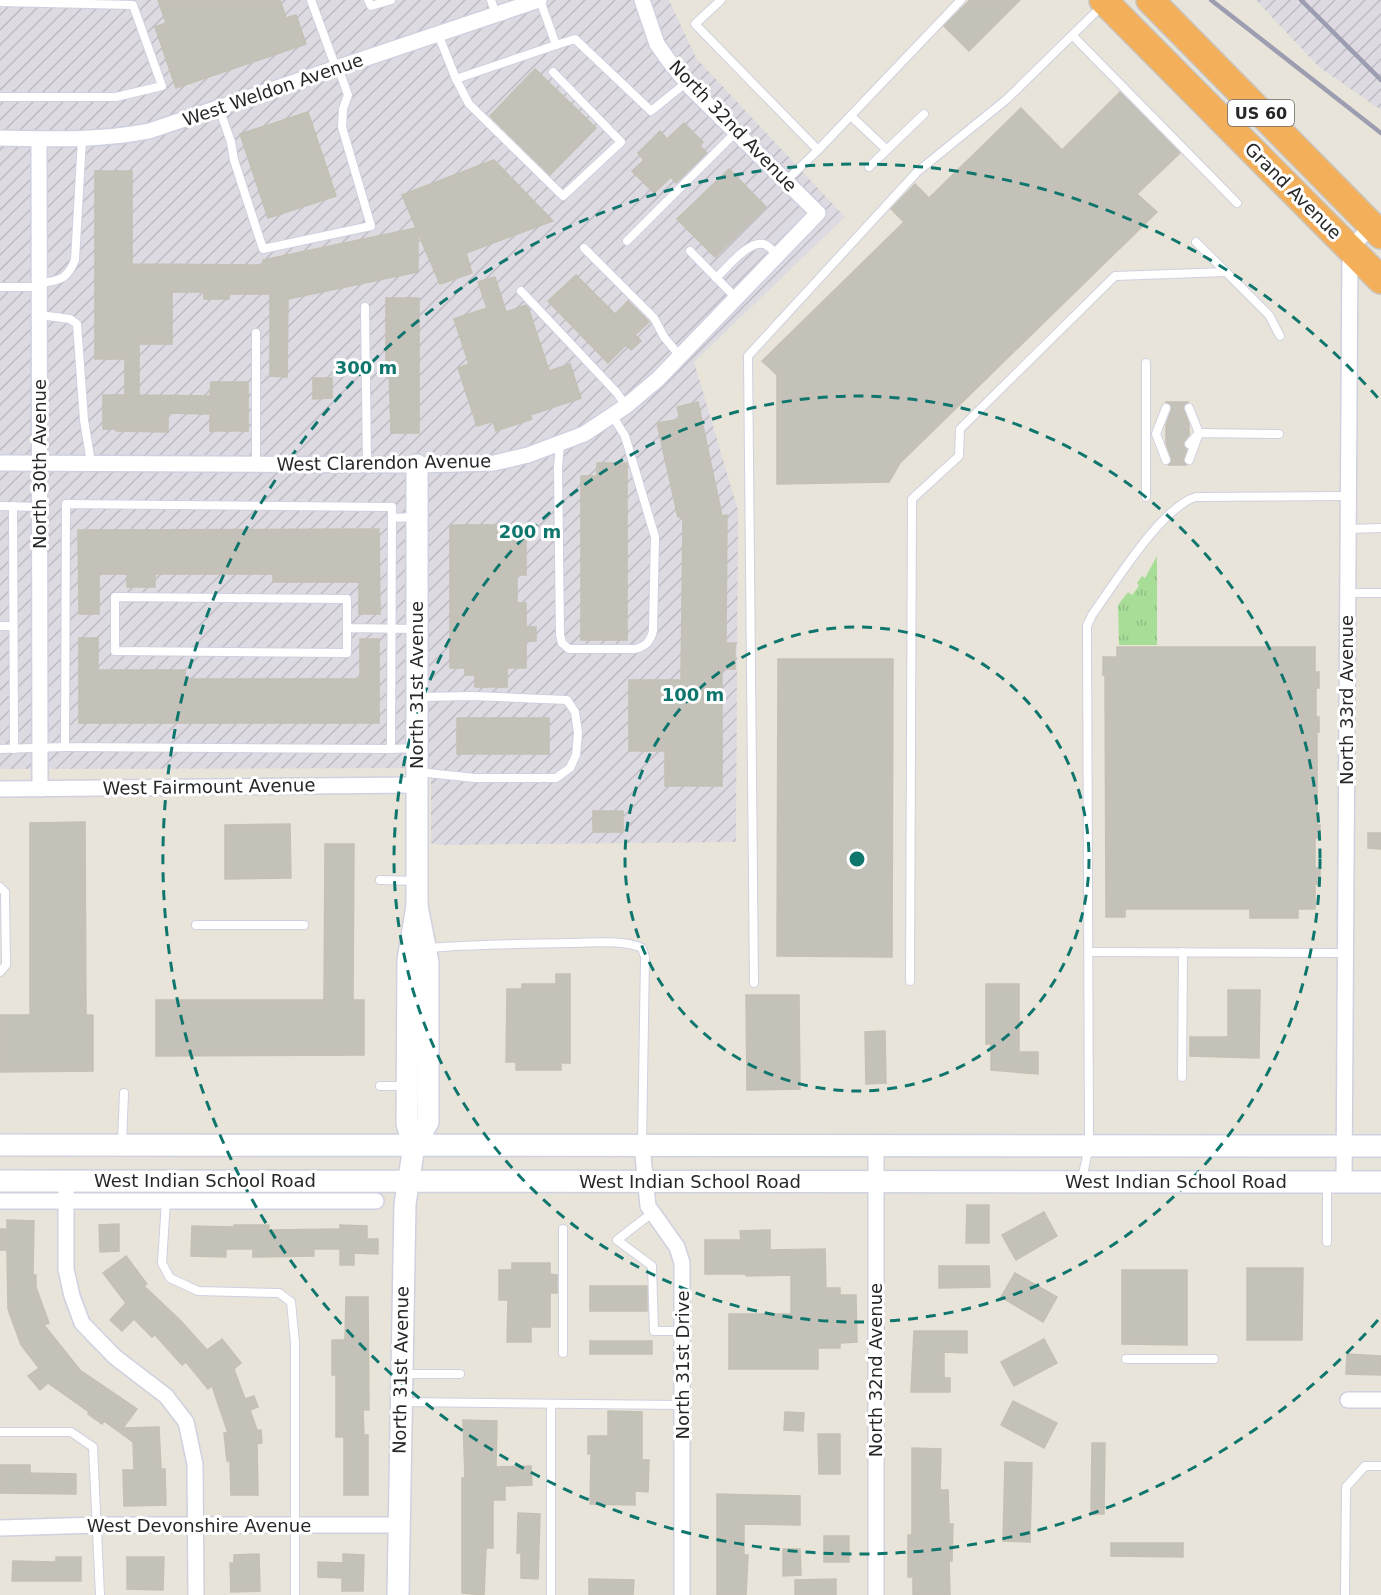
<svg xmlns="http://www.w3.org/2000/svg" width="1381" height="1595" viewBox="0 0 1381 1595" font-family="'DejaVu Sans',sans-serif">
<defs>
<pattern id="industrial-furrows" width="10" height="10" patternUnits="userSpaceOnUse" patternTransform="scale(1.5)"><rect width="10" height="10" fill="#dddae2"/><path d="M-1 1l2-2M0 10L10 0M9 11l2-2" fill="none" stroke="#bebbc2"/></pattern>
<pattern id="grass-tufts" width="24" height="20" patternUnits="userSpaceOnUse" patternTransform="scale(1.5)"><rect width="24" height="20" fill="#a8dd98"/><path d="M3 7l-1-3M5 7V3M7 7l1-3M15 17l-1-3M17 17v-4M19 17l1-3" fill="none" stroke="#91be83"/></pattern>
</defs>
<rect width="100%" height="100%" fill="#e9e4d9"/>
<g fill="url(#industrial-furrows)">
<path d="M0,0H669L696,58L845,217L694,362L738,510L736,842L441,845L431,843V768L0,769Z"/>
<path d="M1256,0H1381V110L1319,67Z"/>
</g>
<path fill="url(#grass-tufts)" d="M1157,556V645H1119L1118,605L1128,592L1132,595L1139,586L1137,583L1142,576L1145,578Z"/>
<g fill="#c4c1b9" stroke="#c4c0b4" stroke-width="1.5">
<path d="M158,0H280L286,18L296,15L306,44L176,88L155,27L166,23Z"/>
<path d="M970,0H1020L969,51L944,26Z"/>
<path d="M535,69L596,128L550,175L490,116Z"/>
<path d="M1120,92L1180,153L1137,194L1157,212L900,463L889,482L777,484V375L762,361L904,222L891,209L915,184L929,198L1021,108L1062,150Z"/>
<path d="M308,112L336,196L268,218L240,134Z"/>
<path d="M684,123L703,142L700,146L707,153L676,183L671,177L654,193L632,171L644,160L638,153L660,131L667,139Z"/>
<path d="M494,160L553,221L466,253L472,273L440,284L418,233V272L288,299L287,377L270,376V294H229V299H204V292H172V344H139V395L210,396L211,382H248V431H210V414L168,413V432L116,431V429H103V395H125V359H95V171H132V264L264,265L263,260L416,228L402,195Z"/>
<path d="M729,169L766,207L715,257L677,219Z"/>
<path d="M576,275L615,314L628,301L649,322L635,335L641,341L631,350L626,345L608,363L548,301Z"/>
<path d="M495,277L506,312L526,305L528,307L549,371L570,364L581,398L530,415L532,419L496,431L493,421L477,426L458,368L469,364L454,319L487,308L478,282Z"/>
<path d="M386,298H419V433H391L389,369H386Z"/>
<path d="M313,378H332V398L313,399Z"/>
<path d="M698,402L722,516L727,515L726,643H735V669H722V786H665V751H629V680H681L683,517H678L657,423L680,419L677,407Z"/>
<path d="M1166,402H1188L1183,408L1189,424V435L1183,443L1187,449L1183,460L1186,465H1169L1172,460L1166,443V425L1172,408Z"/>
<path d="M597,463H627V640H581V476H597Z"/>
<path d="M450,525H526V575H517V603H526V627H536V641H526V668H507V687H475V675H465V668H450Z"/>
<path d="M379,529L380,614H359V582H273V574H155V587H127V574H99V614H79L78,530Z"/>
<path d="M79,638H98V670H185V679H360V639H379V723H79Z"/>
<path d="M1117,647H1315V672H1319V688H1316V717H1319V732H1317V825H1320V838H1315V868H1320V884H1315V909H1298V918H1250V909H1125V917H1106L1105,675H1103V657H1117Z"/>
<path d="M778,659H893L892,957L777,956Z"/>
<rect x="457" y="718" width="92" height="36"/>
<rect x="593" y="811" width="30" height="21"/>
<path d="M85,822L86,1015H93V1071L0,1072V1015H30V823Z"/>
<path d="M290,824L291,878L225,879V825Z"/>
<path d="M1368,833H1381V849L1368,848Z"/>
<path d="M325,844H354L353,1000H364V1055L156,1056V1000H324Z"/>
<path d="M556,974H570V1063H561V1070H516V1062H506L507,989H522V984H556Z"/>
<path d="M986,984H1019V1052H1038V1074L991,1070V1044H986Z"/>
<path d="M1228,990H1260L1259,1058L1190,1056V1037H1228Z"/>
<path d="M746,995H799L800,1089L747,1090Z"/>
<path d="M885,1031L886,1083L866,1084L865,1032Z"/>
<path d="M967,1205H989V1243H966Z"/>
<path d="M1044,1212L1057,1236L1016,1260L1002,1235Z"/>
<path d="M7,1220L34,1221L33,1275H36V1287L49,1323L44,1325L80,1370L137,1409L123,1428L159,1427L161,1469H165L166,1505L124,1506L123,1470H134L133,1442L104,1421L102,1424L88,1414L89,1412L48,1383L40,1390L28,1376L39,1368L21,1345L8,1309L7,1250H0V1229H7Z"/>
<path d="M119,1224V1251L100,1252L99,1225Z"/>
<path d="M234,1225H269V1230L340,1229V1225L367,1226V1239H378V1254L354,1253V1265H340V1249H314V1256L253,1257V1249H226V1257L191,1256L192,1226L234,1227Z"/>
<path d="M770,1230V1250L825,1249L826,1288H840V1295H856L857,1342L840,1343V1348H818V1369H729V1314H791V1275L746,1276V1274H705V1240H741L740,1231Z"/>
<path d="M126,1256L147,1284L144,1286L181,1321L207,1350L222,1339L241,1363L234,1369L245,1399L254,1396L258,1407L250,1410L257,1430H261L262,1443L257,1444L258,1495H231L230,1461H227L224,1433H228L212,1386L208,1389L186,1362L182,1365L155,1335L152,1337L134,1319L122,1331L110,1320L126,1303L103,1273Z"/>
<path d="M512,1263H550V1274L557,1275V1293H550V1327H531V1342H507L508,1300H499V1270H512Z"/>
<path d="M939,1266H989L990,1287L939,1288Z"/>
<path d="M1247,1268H1303L1302,1340H1247Z"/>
<path d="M1122,1270H1187V1345L1122,1344Z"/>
<path d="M1015,1273L1057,1297L1043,1322L1001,1297Z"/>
<rect x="590" y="1286" width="57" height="25"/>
<path d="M346,1297H368L369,1410H363L364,1435H368V1495H344V1437H336V1375H332V1340H345Z"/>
<path d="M914,1331H967V1353L944,1352V1378H950V1392H911Z"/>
<path d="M1044,1339L1057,1363L1014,1386L1001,1362Z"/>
<rect x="590" y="1341" width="62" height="13"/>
<path d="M1347,1354L1381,1356V1375L1346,1374Z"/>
<path d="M1013,1401L1057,1423L1044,1448L1001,1425Z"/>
<path d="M608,1411L642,1412V1460H649L648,1492L635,1491V1505L590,1504L591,1454H588V1436H608Z"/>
<path d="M785,1412L804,1413L803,1431L784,1430Z"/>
<path d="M463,1420L497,1421L496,1467L531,1466L532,1485L505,1486V1500H493V1548H486L484,1595L462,1593V1478H465Z"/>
<path d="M818,1434H840V1474H819Z"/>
<path d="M1092,1443H1105L1104,1514H1091Z"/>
<path d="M912,1448L941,1449L940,1490H948L949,1524H953L952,1561H949L950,1595H913V1577H908V1535H912Z"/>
<path d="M1005,1462L1032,1463L1030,1542L1003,1541Z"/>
<path d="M0,1465H30V1473L76,1474V1494L0,1493Z"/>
<path d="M717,1494L800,1496V1525L744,1524V1555H748L746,1595H717Z"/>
<path d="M518,1513L540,1514L538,1579L521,1578V1553H517Z"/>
<rect x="824" y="1536" width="25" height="26"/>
<path d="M1111,1543H1183V1557L1111,1556Z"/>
<path d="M783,1549H800L801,1575L783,1576Z"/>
<path d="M259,1554L260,1591L231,1592L230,1563H234V1555Z"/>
<path d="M343,1554L364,1555L363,1591H342V1578L318,1577V1562L343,1563Z"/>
<path d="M56,1557H81V1581H12L13,1561L56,1562Z"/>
<path d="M127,1557H164L163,1590L127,1589Z"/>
<path d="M589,1579L634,1580L633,1595H589Z"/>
<path d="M836,1579V1595H795V1580Z"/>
</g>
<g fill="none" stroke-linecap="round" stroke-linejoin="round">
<defs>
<g id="lane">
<path d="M311,0L336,68"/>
<path d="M368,0L371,6L391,0"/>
<path d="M491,0L496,15"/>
<path d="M721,0L695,24L818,150"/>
<path d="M0,2L133,5L162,86L116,97H0"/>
<path d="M438,34L456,79L556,45L540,0"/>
<path d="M1073,36L1237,203"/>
<path d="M556,45L575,39L651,111L687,82"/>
<path d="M456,79L469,104L563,196L621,142L553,72"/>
<path d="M219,108L231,142L234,160L263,249L371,226L342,127L343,109L348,95L338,67"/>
<path d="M851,116L887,150"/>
<path d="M869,167L924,114"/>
<path d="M786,181L818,150L961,0"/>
<path d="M627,241L736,132"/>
<path d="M1196,242L1269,315L1280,336"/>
<path d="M584,248L654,318L664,337L680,356"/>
<path d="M690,251L736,298"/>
<path d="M716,278C727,268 751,237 766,245C770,247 774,252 777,255"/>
<path d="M39,284C60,279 66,281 75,260L82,139"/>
<path d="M0,287H39"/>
<path d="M521,291L617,393L626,406"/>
<path d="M365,307L367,465"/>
<path d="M40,315L70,319L77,324L84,420L91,463"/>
<path d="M256,333V464"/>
<path d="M1146,363V497"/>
<path d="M560,444L558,467L560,635L562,643L569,649H635C646,646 650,642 653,631L655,537L625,436L612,415"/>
<path d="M1189,444L1199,433L1279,434"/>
<path d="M1166,460L1156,434L1166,408"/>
<path d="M1189,460L1199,433L1189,408"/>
<path d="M66,504L392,507L391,749L65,747Z"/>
<path d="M0,506L40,507"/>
<path d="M13,506L14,749"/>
<path d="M392,518L414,517"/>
<path d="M1348,529L1381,528"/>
<path d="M1347,593H1381"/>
<path d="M0,626H13"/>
<path d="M347,628V599L115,597V651L347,653V628L415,629"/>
<path d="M0,749L65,747"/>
<path d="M391,749L416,748"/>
<path d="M418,772L475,778H556L570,768L576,755L578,733L575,712L567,700L473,696L419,697"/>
<path d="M380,880L416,881"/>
<path d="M0,887L5,892L6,965L0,972"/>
<path d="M196,925H304"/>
<path d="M427,948C474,944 522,944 570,943C591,943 624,939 642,948L645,957L642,1145"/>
<path d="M1089,952L1345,953"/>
<path d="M910,981L912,499L959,456L960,429L1115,276L1226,272"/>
<path d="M754,983L748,356L917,172L1007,99L1103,5"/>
<path d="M1182,1077L1183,952"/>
<path d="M380,1086H405"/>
<path d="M122,1143L124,1093"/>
<path d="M1082,1179L1089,1146L1087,626L1092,615C1114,585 1161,507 1196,497L1348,496"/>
<path d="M1327,1183V1242"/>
<path d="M166,1201L162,1263L170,1278L198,1291L279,1293L291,1302L295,1343V1595"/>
<path d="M652,1213L617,1240L652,1266L654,1331H682"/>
<path d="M563,1229V1353"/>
<path d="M1126,1359H1214"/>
<path d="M403,1374H460"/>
<path d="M402,1402L683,1405"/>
<path d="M551,1404V1595"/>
<path d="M0,1432H71L93,1447L100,1595"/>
<path d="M1345,1595L1346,1487L1365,1466H1381"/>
</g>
<g id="street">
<path d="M0,138C50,139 99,141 149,131L539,0"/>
<path d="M39,139L40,789"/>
<path d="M0,463L417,465L494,463L528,455L584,434L626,406L658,379L818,213L692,89L669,61L657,44L642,0"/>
<path d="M0,789L417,785"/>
<path d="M642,1146L648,1206L677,1247L682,1263V1595"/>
<path d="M66,1181V1269L72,1296L82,1323L115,1357L166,1396L186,1422L195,1464L196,1595"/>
<path d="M1344,1182L1350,248L1372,226"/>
<path d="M0,1201H376"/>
<path d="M1348,1400H1381"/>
<path d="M0,1528L97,1525H398"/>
<path d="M876,1595V1146"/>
</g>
<g id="secondary">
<path d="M0,1145L1381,1146"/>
<path d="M414,1146L407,1124L408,960L417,906V465"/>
<path d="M0,1181L1381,1182"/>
<path d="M398,1595L405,1204L414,1146L428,1122V962L417,906"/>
</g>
<g id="highway">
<path d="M1103,0L1381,280"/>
<path d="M1150,0L1381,235"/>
</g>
</defs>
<use href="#lane" stroke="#cfd0e0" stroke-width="10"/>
<use href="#street" stroke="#cfd0e0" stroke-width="18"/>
<use href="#secondary" stroke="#cfd0e0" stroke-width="24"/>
<use href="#highway" stroke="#c7c7c7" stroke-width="30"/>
<use href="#lane" stroke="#fff" stroke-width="8"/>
<use href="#street" stroke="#fff" stroke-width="15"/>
<use href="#secondary" stroke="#fff" stroke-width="21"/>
<use href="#highway" stroke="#f4af5a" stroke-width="27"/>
<g stroke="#9d9db1" stroke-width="4.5">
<path d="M1211,0L1381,133"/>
<path d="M1301,0L1381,80"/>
</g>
</g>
<g fill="none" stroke="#0f766e" stroke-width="3" stroke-dasharray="10 8">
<circle cx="857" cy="859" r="232"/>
<circle cx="857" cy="859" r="463"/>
<path d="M1378 1320A695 695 0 1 1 1378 398"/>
</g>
<g text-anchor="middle" stroke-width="6" stroke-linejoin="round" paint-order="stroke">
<rect fill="#fff" stroke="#686868" stroke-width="1.5" x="1228" y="100" width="66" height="26" rx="4.5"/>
<g font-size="16" font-weight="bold" fill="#272727">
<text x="1261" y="119">US 60</text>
</g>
<g font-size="18" fill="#272727" stroke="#fff">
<text transform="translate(273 90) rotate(-19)" y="6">West Weldon Avenue</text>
<text transform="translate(733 126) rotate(46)" y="6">North 32nd Avenue</text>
<text transform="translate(1293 191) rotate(45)" y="6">Grand Avenue</text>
<text transform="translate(384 463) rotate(-1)" y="6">West Clarendon Avenue</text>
<text transform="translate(40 464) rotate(-90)" y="6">North 30th Avenue</text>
<text transform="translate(417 685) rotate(-90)" y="6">North 31st Avenue</text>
<text transform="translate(1347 700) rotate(-90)" y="6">North 33rd Avenue</text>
<text transform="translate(209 787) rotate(-1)" y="6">West Fairmount Avenue</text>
<text x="205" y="1187">West Indian School Road</text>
<text x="690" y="1188">West Indian School Road</text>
<text x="1176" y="1188">West Indian School Road</text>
<text transform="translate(683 1365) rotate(-90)" y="6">North 31st Drive</text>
<text transform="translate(401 1370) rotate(-89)" y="6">North 31st Avenue</text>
<text transform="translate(876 1370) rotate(-90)" y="6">North 32nd Avenue</text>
<text x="199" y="1532">West Devonshire Avenue</text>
</g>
</g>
<circle cx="857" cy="859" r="9" fill="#0f766e" stroke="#fff" stroke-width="3"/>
<g font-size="18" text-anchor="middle" font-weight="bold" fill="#0f766e" stroke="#fff" stroke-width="6" stroke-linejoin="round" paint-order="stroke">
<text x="366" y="374">300 m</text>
<text x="530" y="538">200 m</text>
<text x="693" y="701">100 m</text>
</g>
</svg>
